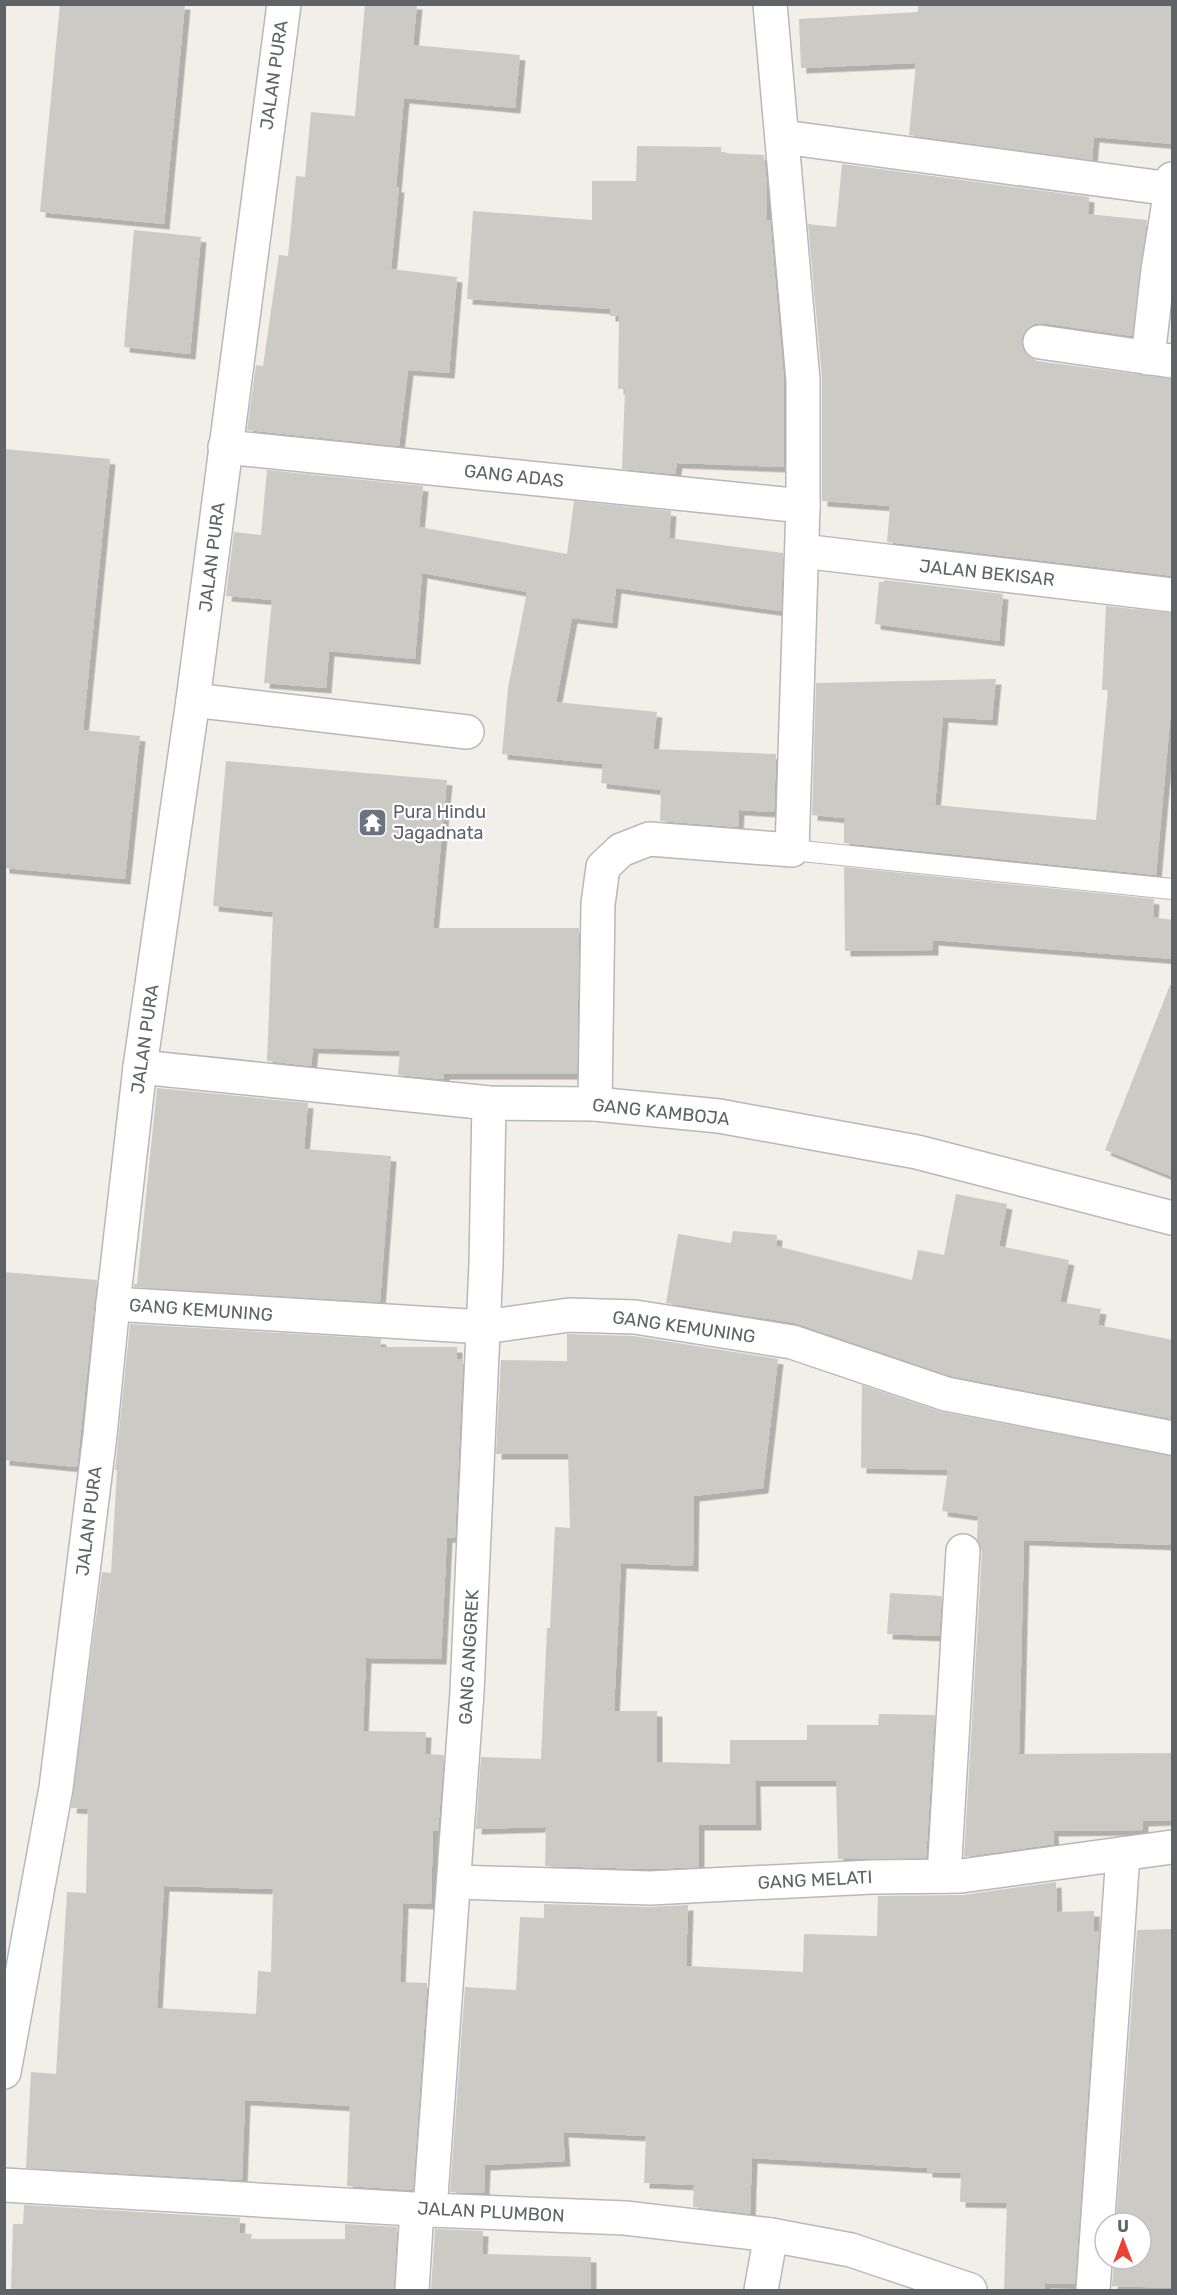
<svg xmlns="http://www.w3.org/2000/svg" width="1177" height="2295" viewBox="0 0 1177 2295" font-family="Rubik,sans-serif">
<defs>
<filter id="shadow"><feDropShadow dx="5.5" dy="5.5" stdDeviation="0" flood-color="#0004"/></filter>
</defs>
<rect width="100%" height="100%" fill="#f1efe8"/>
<g fill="#cccac5" fill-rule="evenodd" filter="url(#shadow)">
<path d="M60,4H185L164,224L40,212Z"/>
<path d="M365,4H417L413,45L520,55L515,108L404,98L396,187H399L391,269L457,277L449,373L408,370L399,446L247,430L256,365L263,366L279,255L288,256L296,176L305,177L311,112L355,116Z"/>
<path d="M918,4H1173V144L1094,137L1092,160L909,135L916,63L801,68L799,19L918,12Z"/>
<path d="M637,146L721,147V153L764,155L767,187L766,220H770L784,381V467L677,463L675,474L622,469L625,389H618L619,316H610V309L467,299L473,211L592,220V181H636Z"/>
<path d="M842,164L1089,197L1088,214L1147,220L1132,336L1042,323L1034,324L1026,330L1021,340L1023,349L1028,356L1037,361L1173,379V576L887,542L890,506L822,501V378L808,224L836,227Z"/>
<path d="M134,230L201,237L190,354L124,347Z"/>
<path d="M4,449L110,459L83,730L140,736L125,879L4,868Z"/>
<path d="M267,470L423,486L419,527L567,554L574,501L671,511L669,538L783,553L781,611L616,588L612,623L572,618L556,702L657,712L653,749L776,754L774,812L739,810L738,827L660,821L661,790L601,783L603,764L502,754L508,688L527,592L422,573L415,659L329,651L326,688L264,683L272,600L226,596L234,532L261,535Z"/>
<path d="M884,580L1003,594L999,641L875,624L879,582H884Z"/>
<path d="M1106,606L1173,613V688L1156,875L844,843V818L812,815L816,683L996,679L992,720L943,717L935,805L1096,820L1108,690H1102Z"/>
<path d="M226,761L447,780L433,928H579L577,1074H444V1079L398,1075L400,1051L313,1048L311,1066L267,1061L273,912L213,906Z"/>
<path d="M844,867L1154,899L1153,917L1173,920V959L933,940V950L845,951Z"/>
<path d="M1170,985L1173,986V1177L1105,1150Z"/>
<path d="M157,1088L308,1103L304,1149L391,1156L380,1302L134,1287V1284H137Z"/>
<path d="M956,1194L1007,1204L999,1246L1069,1260L1060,1302L1101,1309L1098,1325L1173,1340V1419L951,1376L795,1323L666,1303L678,1234L731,1243L733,1231L777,1235L776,1246L912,1280L918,1250L944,1255Z"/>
<path d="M4,1272L97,1280L77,1467L4,1460Z"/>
<path d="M130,1324L381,1339L380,1347H457V1359L463,1360L455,1538L447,1537L441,1659L366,1658L363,1731L426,1732L425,1754L444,1755L438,1831H433L431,1904L403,1903L400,1982L427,1983V1986L413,2190L347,2186L350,2106L245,2100L242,2180L26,2168L31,2072L56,2074L67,1892L86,1893L88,1809L71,1808L102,1572L111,1573L117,1470H115ZM164,1886L273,1889L271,1972L258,1971L256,2014L157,2008Z"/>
<path d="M567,1334L633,1336L778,1359L763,1488L694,1496L693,1566L621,1563L614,1711H657V1762L730,1764V1740H807V1725H878L879,1714L935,1715L926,1858L838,1859L836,1781H755L756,1825H699V1867L650,1869L545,1866L546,1827L476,1829L481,1757L541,1759L547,1628H550L555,1527L570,1528L568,1454H496L501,1360L567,1361Z"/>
<path d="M862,1385L942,1412L1173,1456V1545L1024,1540L1019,1754L1173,1753V1820L1143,1821V1830L1053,1831L1054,1844L964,1857L982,1552L977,1540L978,1516L942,1511L948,1470L861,1468Z"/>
<path d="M890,1593L942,1596L939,1636L887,1634Z"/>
<path d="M1056,1882L1057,1912L1094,1911V1931H1099L1075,2284L1045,2283L1044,2290H1004L1007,2203L960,2202L961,2173L927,2172V2168L752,2158L750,2214L693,2207L694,2185L644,2183L646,2136L563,2132L565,2161L485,2165L484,2193L450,2192L465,1987L516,1990L520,1917L544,1918V1904L649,1907L688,1905L686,1966L803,1972L804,1934L877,1936L878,1896L963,1895Z"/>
<path d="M1173,1929V2288L1112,2286L1114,2259H1141V2223H1116L1137,1930Z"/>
<path d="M24,2205L240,2218L239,2233L252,2234L251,2239H345V2224L397,2227L394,2290H11L13,2224H23Z"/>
<path d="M435,2229L483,2231L482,2254L591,2257V2290H431Z"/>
</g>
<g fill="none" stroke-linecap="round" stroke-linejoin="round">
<defs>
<path id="lane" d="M792,850L1172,889"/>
<g id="street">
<path d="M783,137L1171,189L1172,179"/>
<path d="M1040,342L1172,361"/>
<path d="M1148,358L1158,270L1171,189"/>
<path d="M225,447L803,506"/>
<path d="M802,551L1172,595"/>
<path d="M193,700L467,732"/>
<path d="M140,1067L489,1103L595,1104L719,1116L917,1152L1172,1218"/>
<path d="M595,1104L598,904L603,867L621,850L649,839L792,850L803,506V380L770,4"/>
<path d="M113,1304L484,1327L569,1315L635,1317L792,1342L946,1394L1172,1438"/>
<path d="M944,1876L963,1551"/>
<path d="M455,1882L650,1888L872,1877L961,1876L1172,1847"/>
<path d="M4,2072L56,1788L100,1435L113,1304L140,1067L193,700L284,4"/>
<path d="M430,2210L467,1692L486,1264L489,1103"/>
<path d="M412,2290L417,2209"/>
<path d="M761,2290L771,2235"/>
<path d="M1093,2290L1123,1854"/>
</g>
<path id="secondary" d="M4,2185L430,2210L625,2218L771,2235L851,2250L970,2290"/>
</defs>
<use href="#lane" stroke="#b5b8bc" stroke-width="22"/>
<use href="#street" stroke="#b5b8bc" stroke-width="36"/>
<use href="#secondary" stroke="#b6babf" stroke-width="36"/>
<use href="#lane" stroke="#fff" stroke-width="20"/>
<use href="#street" stroke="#fff" stroke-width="33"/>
<use href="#secondary" stroke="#fff" stroke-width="33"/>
</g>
<defs>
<symbol id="temple-square" viewBox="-11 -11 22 22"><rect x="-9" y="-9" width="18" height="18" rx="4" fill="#6b7280" stroke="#fff"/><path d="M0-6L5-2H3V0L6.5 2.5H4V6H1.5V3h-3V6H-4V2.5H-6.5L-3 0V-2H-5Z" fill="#fff"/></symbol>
</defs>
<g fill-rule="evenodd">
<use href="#temple-square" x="356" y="806" width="33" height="33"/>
</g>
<g text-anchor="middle" stroke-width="4.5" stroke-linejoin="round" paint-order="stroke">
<g font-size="18" fill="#5f6368" stroke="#fff">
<text transform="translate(274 75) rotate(-82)" y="6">JALAN PURA</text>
<text transform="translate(514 476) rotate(6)" y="6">GANG ADAS</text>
<text transform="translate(212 557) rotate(-83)" y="6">JALAN PURA</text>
<text transform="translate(987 573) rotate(6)" y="6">JALAN BEKISAR</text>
<text transform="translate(145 1039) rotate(-82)" y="6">JALAN PURA</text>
<text transform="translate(661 1112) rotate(6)" y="6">GANG KAMBOJA</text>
<text transform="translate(201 1310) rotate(4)" y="6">GANG KEMUNING</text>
<text transform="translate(684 1327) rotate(8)" y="6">GANG KEMUNING</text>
<text transform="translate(89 1521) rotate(-83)" y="6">JALAN PURA</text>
<text transform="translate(469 1657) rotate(-87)" y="6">GANG ANGGREK</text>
<text transform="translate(815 1880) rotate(-3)" y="6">GANG MELATI</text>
<text transform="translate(491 2212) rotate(3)" y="6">JALAN PLUMBON</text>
</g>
<g font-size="18" fill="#5b616d" stroke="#fff" text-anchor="start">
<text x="393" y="818">Pura Hindu<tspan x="393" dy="21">Jagadnata</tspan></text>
</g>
</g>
<rect width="1177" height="2295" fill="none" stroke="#5f6368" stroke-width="12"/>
<g transform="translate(1123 2241)"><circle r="28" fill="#ffffff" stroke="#bfc1c3" stroke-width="1.5"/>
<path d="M0-4.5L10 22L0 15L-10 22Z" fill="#ea4335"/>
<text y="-9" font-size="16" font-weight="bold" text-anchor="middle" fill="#5f6368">U</text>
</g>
</svg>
